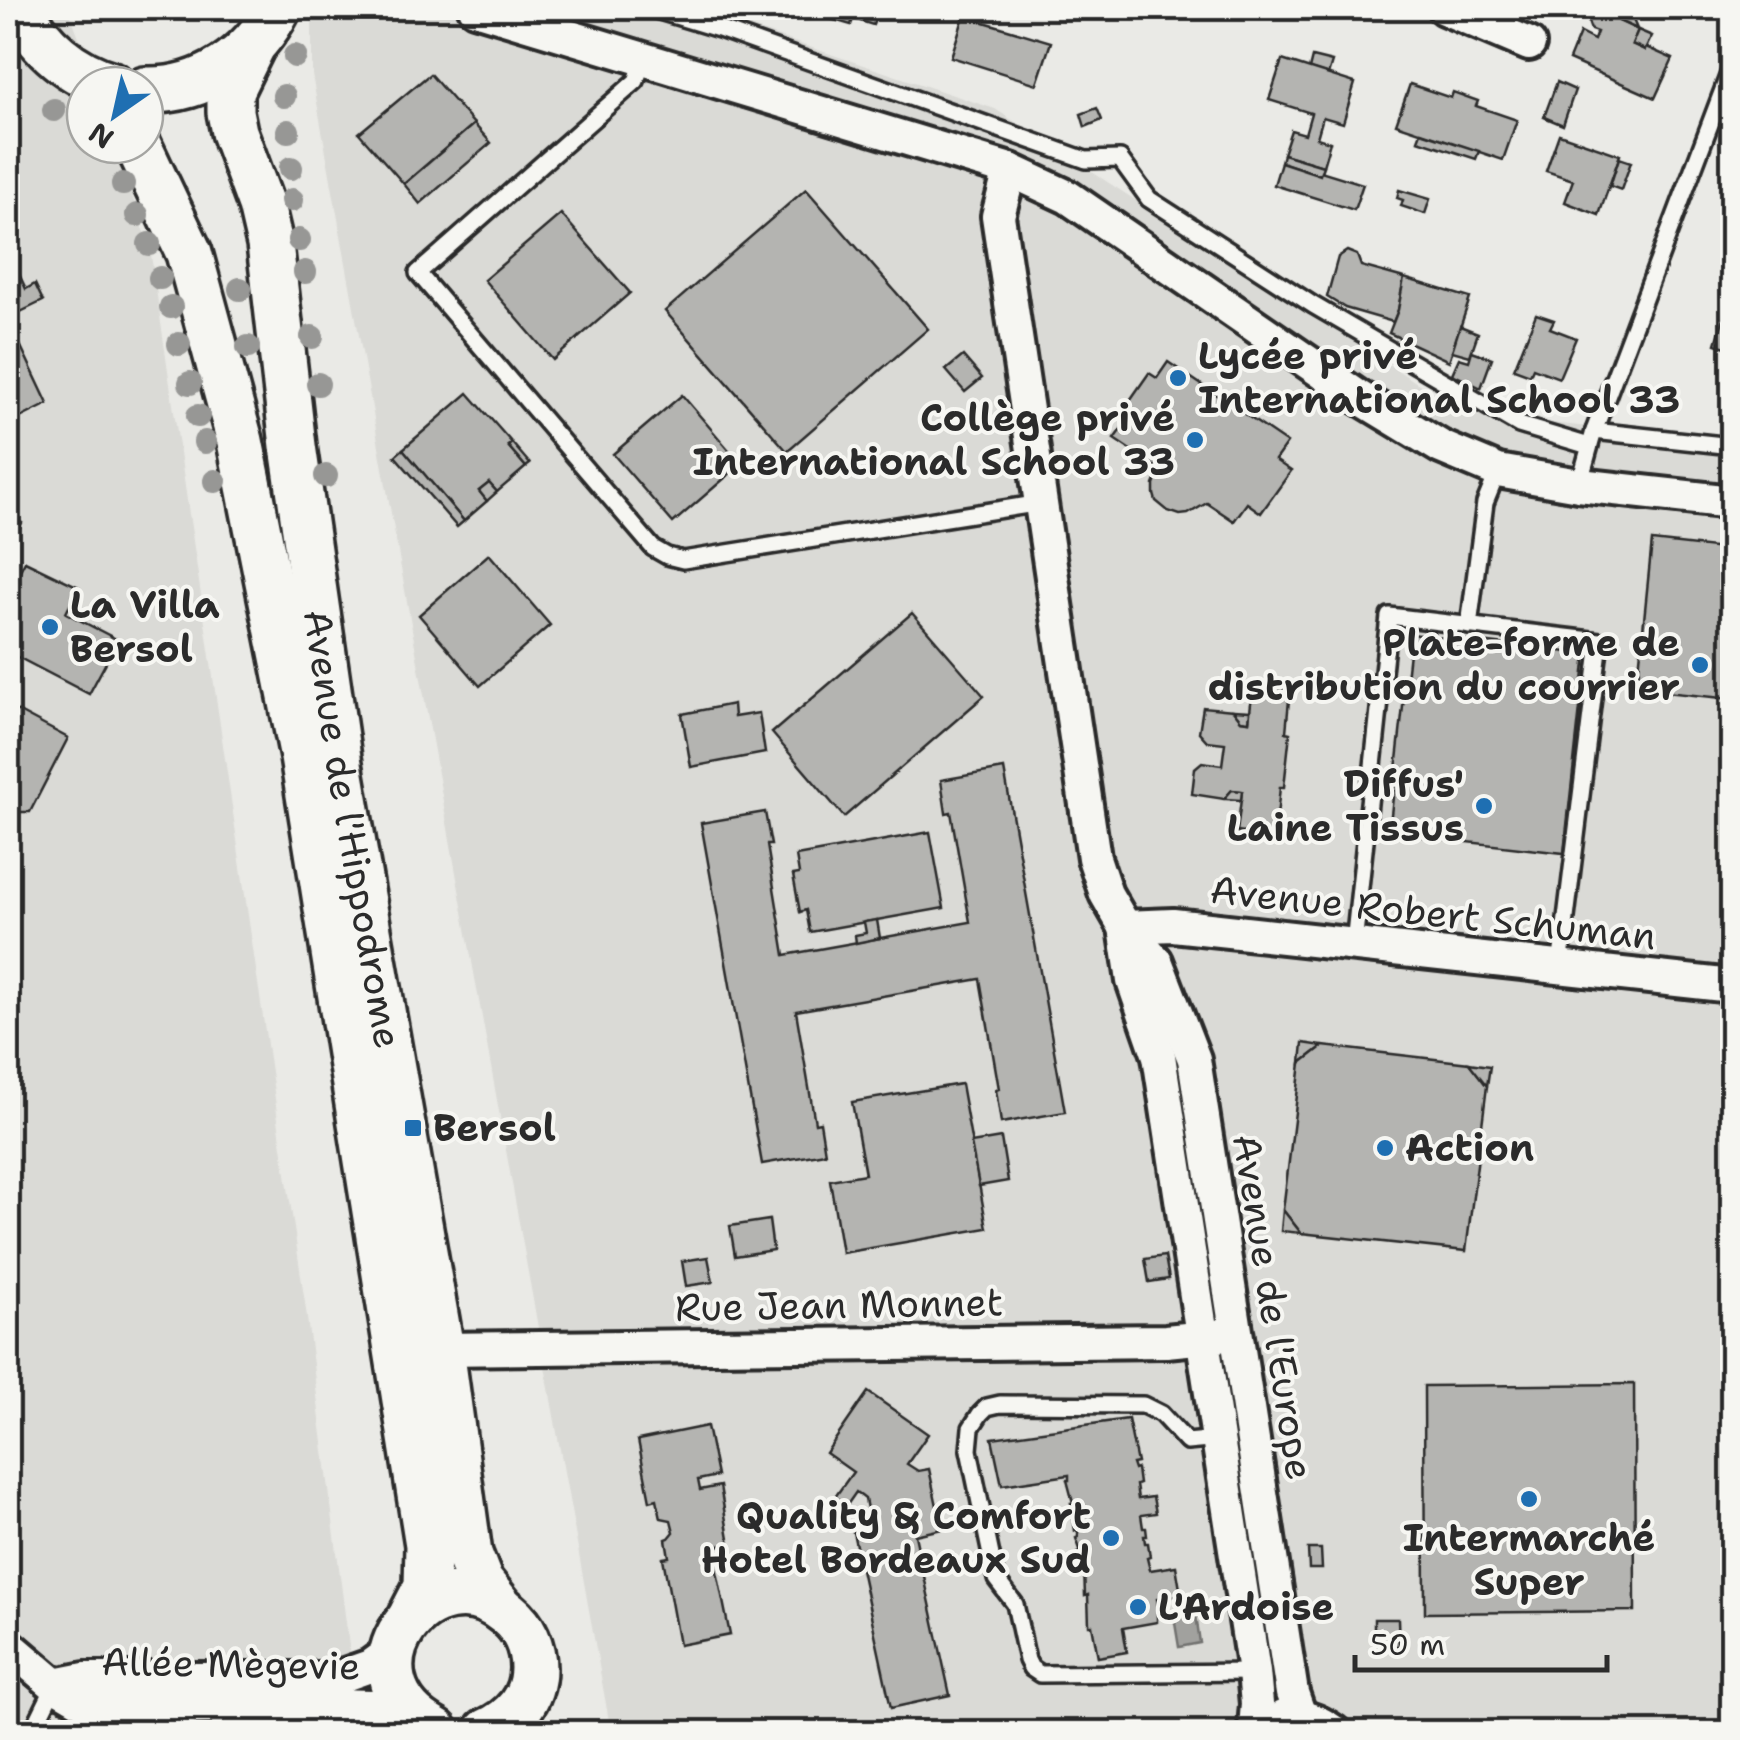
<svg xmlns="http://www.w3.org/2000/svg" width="1740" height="1740" viewBox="0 0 1740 1740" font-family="'Shantell Sans',sans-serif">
<rect width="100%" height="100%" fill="#eaeae6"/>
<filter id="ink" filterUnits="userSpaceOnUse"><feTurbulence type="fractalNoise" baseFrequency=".01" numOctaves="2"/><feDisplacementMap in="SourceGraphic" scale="20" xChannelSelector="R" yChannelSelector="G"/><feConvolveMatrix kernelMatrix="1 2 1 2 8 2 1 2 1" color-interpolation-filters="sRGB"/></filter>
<g filter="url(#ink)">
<g fill="#dadad6">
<path d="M8,8H68L97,85H85V145H116L151,255L306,1310L360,1732H8Z"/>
<path d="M312,8H693L995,109L1465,414L1732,442V1732H611L312,75Z"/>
</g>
<path fill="#a1a19e" stroke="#727270" stroke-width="2.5" d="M1195,1607L1200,1643L1179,1647L1173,1611Z"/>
<g fill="#b4b4b1" stroke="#2b2b2b" stroke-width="2.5">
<path d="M813,8L853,19L851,25L810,13Z"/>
<path d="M818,8H879L873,25Z"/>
<path d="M1600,8H1614L1619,21L1638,30L1632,44L1645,50L1646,47L1673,59L1655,98L1569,60L1580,33L1594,40L1597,32L1591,30L1585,13Z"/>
<path d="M1614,8H1628L1637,29L1619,21Z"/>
<path d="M964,16L1051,42L1037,84L951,57Z"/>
<path d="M1638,30L1652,36L1645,50L1632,44Z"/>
<path d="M1312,57L1332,62L1328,75L1309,69Z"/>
<path d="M1282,60L1355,83L1343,123L1323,117L1317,138L1330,142L1323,166L1283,154L1291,130L1305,134L1311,113L1269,100Z"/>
<path d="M430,74L474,124L404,184L359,133Z"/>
<path d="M1557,82L1575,90L1563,125L1544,117Z"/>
<path d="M1410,84L1451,98L1453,92L1478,101L1476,106L1517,120L1503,160L1396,124Z"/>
<path d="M1097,108L1102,120L1085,127L1081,114Z"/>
<path d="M474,124L491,143L420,204L404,184Z"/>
<path d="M1421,132L1479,151L1476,159L1418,140Z"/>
<path d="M1559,134L1620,155L1599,215L1565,202L1573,180L1546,171Z"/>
<path d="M1283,154L1323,166L1320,175L1281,162Z"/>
<path d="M1619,158L1631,162L1621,190L1610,186Z"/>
<path d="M1281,162L1320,175L1321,171L1363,184L1354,210L1274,185Z"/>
<path d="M806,189L928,329L787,451L665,311Z"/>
<path d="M1399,190L1430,199L1425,214L1401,206L1403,200L1397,198Z"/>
<path d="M561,214L630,293L553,360L484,280Z"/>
<path d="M8,251L26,289L35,284L43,301L8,318Z"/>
<path d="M1347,251L1357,255L1361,266L1404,278L1398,310L1393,322L1345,308L1327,297L1338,257Z"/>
<path d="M1404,278L1470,298L1449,361L1389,333L1398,310Z"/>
<path d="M1732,290V349L1716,344Z"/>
<path d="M1536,314L1554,320L1550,328L1576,338L1559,378L1533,368L1530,375L1514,369Z"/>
<path d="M8,319L48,404L8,424Z"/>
<path d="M1460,326L1478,333L1470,356L1452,351Z"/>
<path d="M1472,351L1492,358L1481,388L1452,374L1459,358L1469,361Z"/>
<path d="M963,356L982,378L965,392L946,370Z"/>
<path d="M1168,362L1287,443L1275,460L1291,471L1261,513L1247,503L1234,521L1207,503L1188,514L1180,515L1168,511L1156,501L1154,494V485L1160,470L1114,439L1127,421L1119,416L1149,373L1157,378Z"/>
<path d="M468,393L512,443L508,446L526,467L497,492L489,483L479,491L487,501L464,521L403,449Z"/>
<path d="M682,395L741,464L673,523L613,454Z"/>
<path d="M512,443L530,464L526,467L508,446Z"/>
<path d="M403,449L464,521L457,527L395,456Z"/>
<path d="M489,483L497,492L487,501L479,491Z"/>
<path d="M8,515L22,523L8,550Z"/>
<path d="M1652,541L1732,550V699L1637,689Z"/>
<path d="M489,554L550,625L480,686L419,615Z"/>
<path d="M25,561L79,587L66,613L118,640L89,694L8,652V593Z"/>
<path d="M912,613L984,696L844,817L772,733Z"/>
<path d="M1411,634L1586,654L1564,853L1389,833Z"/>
<path d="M1253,685L1290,689L1286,732L1290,733L1284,787H1280L1275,837L1237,832L1242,791L1232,790L1224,799L1192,794L1195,768L1202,762L1222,765L1225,743L1207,741L1199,732L1203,707L1233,710L1241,720L1249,721Z"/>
<path d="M733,704L734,717L759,713L765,753L691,767L682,714Z"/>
<path d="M8,706L68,738L30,812H8Z"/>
<path d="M1233,710L1250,711L1249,721L1241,720Z"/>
<path d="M1004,769L1065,1112L1001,1123L996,1090L999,1089L980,979L796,1011L815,1123L820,1122L825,1153L762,1164L701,823L765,812L771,845H767L785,955L970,922L951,812L946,813L941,780Z"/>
<path d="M1232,790L1242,791L1241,800L1224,799Z"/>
<path d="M930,832L944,908L810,932L806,910L800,912L793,875L799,874L796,856Z"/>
<path d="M877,920L880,938L856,943L855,935L866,933L864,922Z"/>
<path d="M1303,1043L1323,1046L1301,1063Z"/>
<path d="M1323,1046L1469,1063L1487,1086L1466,1251L1301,1233L1283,1210L1301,1063Z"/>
<path d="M1469,1063L1490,1066L1487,1086Z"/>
<path d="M961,1084L987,1228L842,1253L830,1180L865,1174L852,1102Z"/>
<path d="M1001,1138L1008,1181L979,1186L971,1143Z"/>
<path d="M1283,1210L1301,1233L1281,1231Z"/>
<path d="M769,1220L773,1250L735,1256L730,1226Z"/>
<path d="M1165,1256L1169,1279L1149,1282L1145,1259Z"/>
<path d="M708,1257L713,1282L686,1286L682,1261Z"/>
<path d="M1634,1384L1635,1611L1425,1613L1424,1386Z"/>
<path d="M868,1392L928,1434L907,1464L918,1471L929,1469L942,1529L915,1535L950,1695L891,1708L853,1532L871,1529L865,1499L856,1492L847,1505L835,1497L853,1472L826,1453Z"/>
<path d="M1128,1419L1137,1463L1132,1464L1134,1470L1137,1469L1139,1484L1136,1485L1138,1499L1153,1497L1156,1513L1141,1515L1143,1528H1146L1147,1536H1144L1145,1543H1148L1150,1557L1147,1558L1150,1570L1176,1566L1181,1595L1157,1599L1159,1613L1157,1614V1622L1123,1628L1127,1652L1098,1657L1092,1625H1089L1088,1595L1085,1596L1084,1568H1081L1078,1553L1081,1552L1076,1538L1078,1537V1530L1075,1531L1073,1516H1075L1071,1503H1073L1067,1480H1069V1475L1002,1485L992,1438Z"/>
<path d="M707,1426L717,1476L698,1480L700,1490L720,1486L730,1544L712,1547L730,1635L679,1645L663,1558L669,1557L666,1539L669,1538L674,1532L671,1520L661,1518L657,1499L650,1501L638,1440Z"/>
<path d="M1308,1549H1321L1322,1569H1309Z"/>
<path d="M1374,1619H1398L1399,1646H1374Z"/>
</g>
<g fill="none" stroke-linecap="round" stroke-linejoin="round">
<defs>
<g id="lane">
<path d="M649,8L719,29L1086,160L1120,159L1149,199L1313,305L1519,425L1589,446"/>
<path d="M644,59L636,81L418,273L653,548L667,556L683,560L1041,503"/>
<path d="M1594,431L1732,66"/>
<path d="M1579,485L1594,431L1732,446"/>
<path d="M1469,626L1485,503L1498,471"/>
<path d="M1354,944L1389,616L1600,641L1560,967"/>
<path d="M1219,1439L1187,1442L1161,1414L1143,1405L1000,1404L987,1407L980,1414L971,1428L969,1450L996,1579L1015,1604L1027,1660L1031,1668L1040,1674L1254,1672"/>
<path d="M32,1732L55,1685"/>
<path d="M306,1732L336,1713"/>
</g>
<g id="street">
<path d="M475,8L1010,170L1068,197L1357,396L1441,447L1498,471L1579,485L1732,502"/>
<path d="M1444,8L1529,44"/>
<path d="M1010,170L998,216L1094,858L1106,894L1125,927L1156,961L1194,1059L1292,1693L1300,1716"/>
<path d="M1125,927L1133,981L1159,1056L1254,1672L1257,1704L1255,1728"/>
<path d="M1125,927L1173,925L1732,986"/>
<path d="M441,1349L1166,1341L1226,1335"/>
<path d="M8,1645L55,1685L89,1705L118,1709L331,1705L372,1706L410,1714"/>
<path d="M55,1685L85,1679H333L370,1666L393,1649"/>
<path d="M1283,1717C1303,1715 1317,1720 1334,1732"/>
</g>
<g id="secondary">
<path d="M19,8C40,46 70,73 112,85"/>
<path id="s1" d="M251,48L230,91V112L234,132L261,205L270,244L293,446L338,758L441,1349L469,1554L480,1582L500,1607"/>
<path d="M145,90C203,92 252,58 278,8"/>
<path d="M138,145L189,253L240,441L303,757L428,1545L427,1586L412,1615"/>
<path d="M436,1732C331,1675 432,1548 508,1614C524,1627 533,1647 533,1668C533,1699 513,1720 487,1732"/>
</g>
</defs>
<use href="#lane" stroke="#2b2b2b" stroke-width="22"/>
<use href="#street" stroke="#2b2b2b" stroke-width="40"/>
<use href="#secondary" stroke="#2b2b2b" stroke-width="52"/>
<use href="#lane" stroke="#f6f6f2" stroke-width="15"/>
<use href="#street" stroke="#f6f6f2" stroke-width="32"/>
<use href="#secondary" stroke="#f6f6f2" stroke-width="45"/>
</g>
<g fill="#979795">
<circle cx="295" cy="56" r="12"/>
<circle cx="284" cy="96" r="12"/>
<circle cx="54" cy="110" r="12"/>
<circle cx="288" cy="131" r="12"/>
<circle cx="291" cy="168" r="12"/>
<circle cx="123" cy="184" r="12"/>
<circle cx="292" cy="200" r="12"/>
<circle cx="137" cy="215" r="12"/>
<circle cx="299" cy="240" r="12"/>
<circle cx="149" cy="244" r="12"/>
<circle cx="305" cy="272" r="12"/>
<circle cx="160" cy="278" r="12"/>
<circle cx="240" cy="289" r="12"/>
<circle cx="171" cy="307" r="12"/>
<circle cx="312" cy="337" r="12"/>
<circle cx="179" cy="344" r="12"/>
<circle cx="248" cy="347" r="12"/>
<circle cx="190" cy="383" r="12"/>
<circle cx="318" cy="384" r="12"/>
<circle cx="198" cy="416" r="12"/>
<circle cx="205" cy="442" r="12"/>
<circle cx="326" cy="476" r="12"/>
<circle cx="215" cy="481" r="12"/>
</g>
</g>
<g fill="#1f6fb2" stroke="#f6f6f2" stroke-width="4">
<circle cx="1178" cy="378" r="10"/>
<circle cx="1195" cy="440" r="10"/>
<circle cx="50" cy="627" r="10"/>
<circle cx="1700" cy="665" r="10"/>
<circle cx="1484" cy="806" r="10"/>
<rect x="403" y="1118" width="20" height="20" rx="5"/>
<circle cx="1385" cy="1148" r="10"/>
<circle cx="1529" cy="1499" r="10"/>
<circle cx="1111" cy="1538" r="10"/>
<circle cx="1138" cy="1607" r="10"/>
</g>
<g text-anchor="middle" stroke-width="8" stroke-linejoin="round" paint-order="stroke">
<g font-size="38" font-weight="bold" fill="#2b2b2b" stroke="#f6f6f2" text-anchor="start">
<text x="1198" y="369">Lycée privé<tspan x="1198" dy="44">International School 33</tspan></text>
<text x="1175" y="431" text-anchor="end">Collège privé<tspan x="1175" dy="44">International School 33</tspan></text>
<text x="70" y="618">La Villa<tspan x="70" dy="44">Bersol</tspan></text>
<text x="1680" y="656" text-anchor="end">Plate-forme de<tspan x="1680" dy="44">distribution du courrier</tspan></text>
<text x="1464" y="797" text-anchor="end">Diffus'<tspan x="1464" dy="44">Laine Tissus</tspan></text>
<text x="433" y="1141">Bersol</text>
<text x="1405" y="1161">Action</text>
<text x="1091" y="1529" text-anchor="end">Quality &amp; Comfort<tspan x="1091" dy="44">Hotel Bordeaux Sud</tspan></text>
<text x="1529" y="1551" text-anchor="middle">Intermarché<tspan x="1529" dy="44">Super</tspan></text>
<text x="1158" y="1620">L'Ardoise</text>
</g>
<g font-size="38" fill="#2b2b2b" stroke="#f6f6f2">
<text dy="13" stroke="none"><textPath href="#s1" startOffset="798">Avenue de l'Hippodrome</textPath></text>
<text transform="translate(1433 913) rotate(6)" y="13">Avenue Robert Schuman</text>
<text transform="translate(839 1305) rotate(-1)" y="13">Rue Jean Monnet</text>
<text transform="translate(1273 1307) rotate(81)" y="13">Avenue de l'Europe</text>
<text transform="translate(231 1664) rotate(1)" y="13">Allée Mègevie</text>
</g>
</g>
<rect width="1740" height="1740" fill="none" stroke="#f6f6f2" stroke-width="40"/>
<rect x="20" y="20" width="1700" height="1700" fill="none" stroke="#2b2b2b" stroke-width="4" filter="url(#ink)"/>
<g transform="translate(115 115) rotate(214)"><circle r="48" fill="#f6f6f2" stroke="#a5a5a2" stroke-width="2.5"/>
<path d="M0-8L18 38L0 25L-18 38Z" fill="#1f6fb2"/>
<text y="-15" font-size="28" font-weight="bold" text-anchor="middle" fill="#2b2b2b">N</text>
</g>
<path d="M1355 1655v15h252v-15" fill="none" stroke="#2b2b2b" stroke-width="5"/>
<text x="1370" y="1655" font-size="30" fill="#2b2b2b" stroke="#f6f6f2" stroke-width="8" paint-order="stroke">50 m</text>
</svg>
